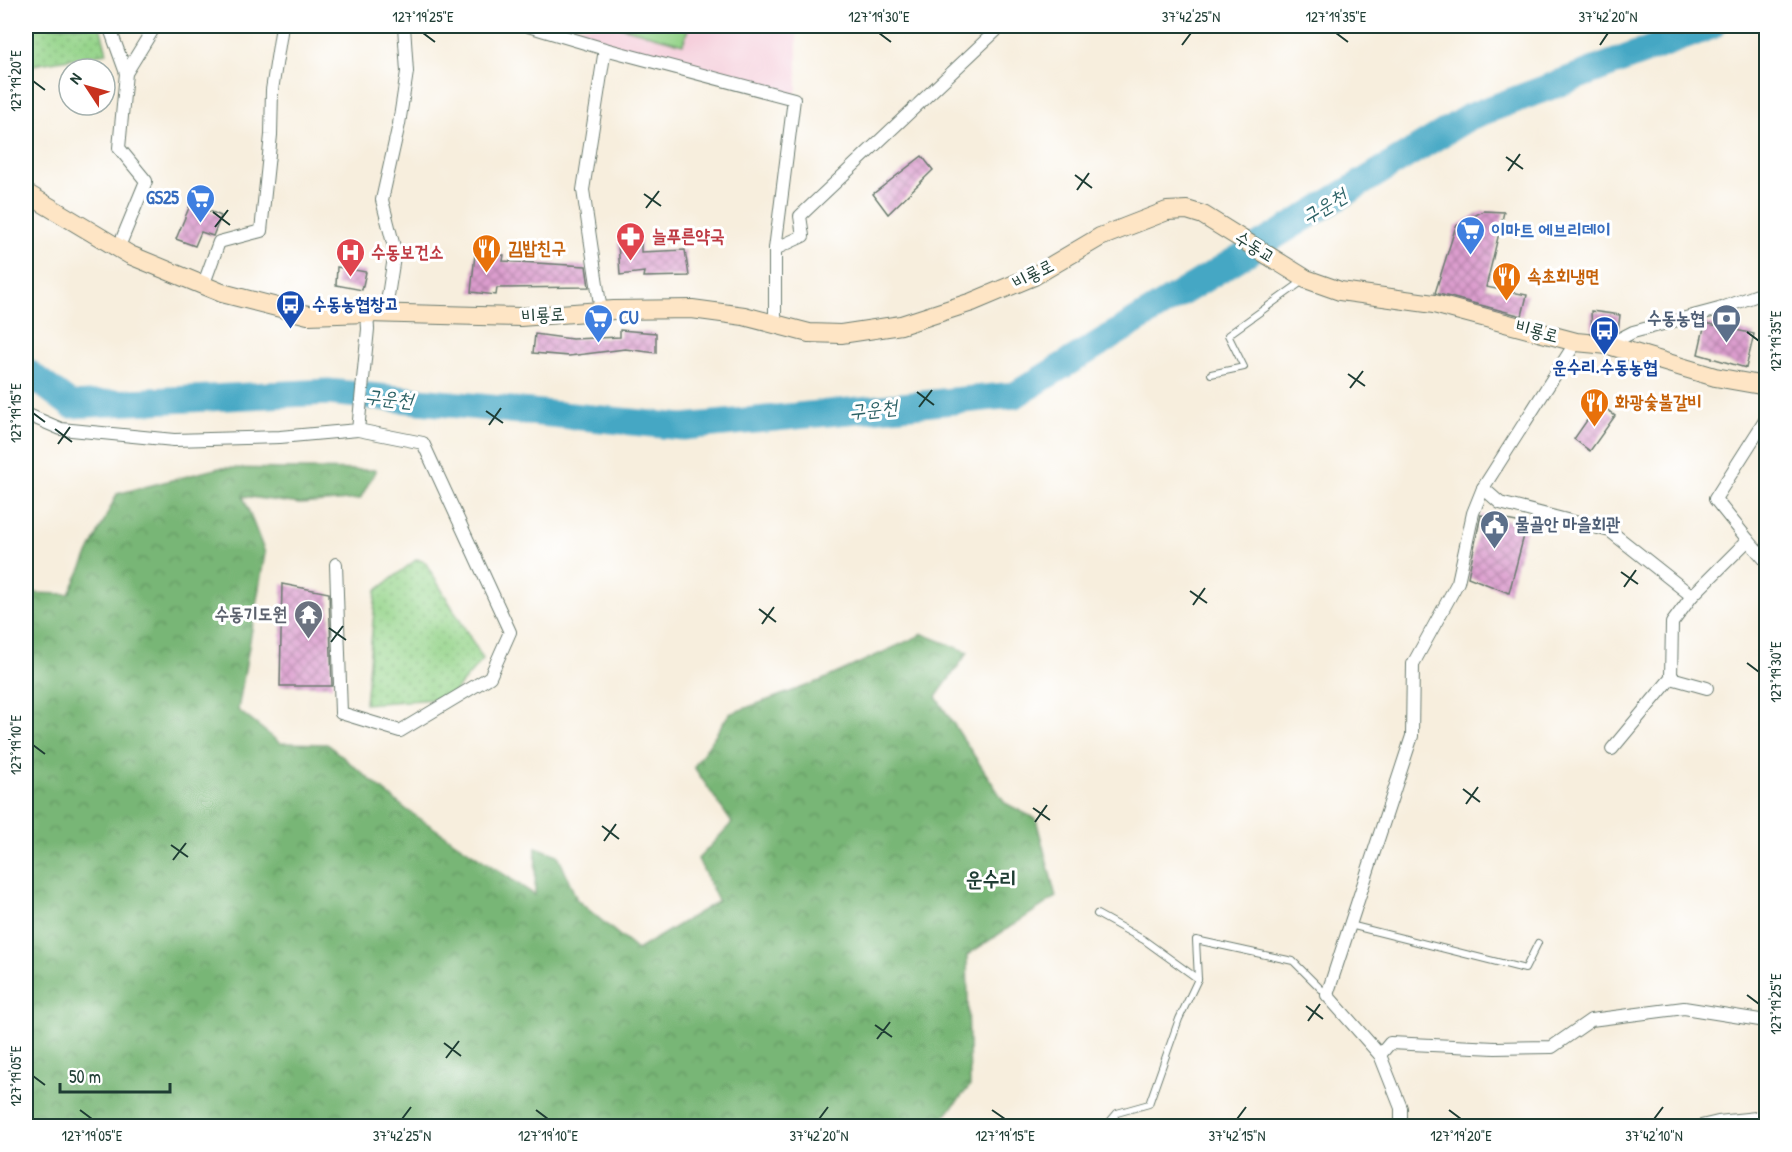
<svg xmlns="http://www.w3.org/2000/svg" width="1792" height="1152" viewBox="0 0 1792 1152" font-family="'Patrick Hand','Poor Story',sans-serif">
<defs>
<pattern id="green-dots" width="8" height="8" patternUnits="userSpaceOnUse" patternTransform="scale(1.5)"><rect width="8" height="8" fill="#95d48a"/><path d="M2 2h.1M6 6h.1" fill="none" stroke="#79ad72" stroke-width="1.8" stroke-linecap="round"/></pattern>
<pattern id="forest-crowns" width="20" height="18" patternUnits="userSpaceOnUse" patternTransform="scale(1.5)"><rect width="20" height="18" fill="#78b676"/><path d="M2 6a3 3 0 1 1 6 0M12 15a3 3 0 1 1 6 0" fill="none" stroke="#629562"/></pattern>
<pattern id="building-cross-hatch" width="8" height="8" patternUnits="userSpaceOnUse" patternTransform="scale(1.5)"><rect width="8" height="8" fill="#dc9dce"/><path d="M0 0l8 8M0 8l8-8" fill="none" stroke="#b281a8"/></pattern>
</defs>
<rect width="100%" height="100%" fill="#fff"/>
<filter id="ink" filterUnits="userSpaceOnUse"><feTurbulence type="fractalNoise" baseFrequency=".0167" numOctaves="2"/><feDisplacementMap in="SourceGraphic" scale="12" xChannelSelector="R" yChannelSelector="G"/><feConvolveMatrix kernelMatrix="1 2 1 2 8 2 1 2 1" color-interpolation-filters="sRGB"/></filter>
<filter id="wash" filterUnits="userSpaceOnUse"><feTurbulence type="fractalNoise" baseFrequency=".008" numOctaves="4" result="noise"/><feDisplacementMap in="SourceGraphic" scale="24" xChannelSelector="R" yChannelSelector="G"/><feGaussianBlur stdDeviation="1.35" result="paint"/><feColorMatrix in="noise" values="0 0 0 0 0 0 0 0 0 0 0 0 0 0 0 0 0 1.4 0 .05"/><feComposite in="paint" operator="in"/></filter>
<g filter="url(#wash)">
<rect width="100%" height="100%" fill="#f7eedd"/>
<path fill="#f5cfdb" d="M553,26H797V90L791,100Z"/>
<g fill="url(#green-dots)" stroke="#5a885f" stroke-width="1.5">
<path d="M26,26H100L107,53L26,66Z"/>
<path d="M417,559L425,562L483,659L449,698L365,704L376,591Z"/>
</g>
<path fill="url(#forest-crowns)" stroke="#4c7a55" stroke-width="1.5" d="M219,468L376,470L360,499L300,504L243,496L265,553L238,710L280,743L327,744L407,810L535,895L536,847L558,855L577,900L637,950L718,901L698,859L732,823L694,767L729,714L820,681L923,634L968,652L936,697L1005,803L1036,819L1056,897L967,955L970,1086L943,1118L807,1126H26V593L69,594L117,494Z"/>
<path fill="#95d48a" stroke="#5a885f" stroke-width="1.5" d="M618,26H689L683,44Z"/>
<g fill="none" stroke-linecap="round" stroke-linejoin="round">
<path stroke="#44a7c4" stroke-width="27" d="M26,371L71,405L328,392L683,427L1015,395L1469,117L1712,26"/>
</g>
<g id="blocks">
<g fill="url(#building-cross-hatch)">
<path d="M922,156L933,170L888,214L873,194Z"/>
<path d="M191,203L221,216L213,236L201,232L195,246L176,239Z"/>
<path d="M1483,211L1504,212L1486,287L1527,295L1522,316L1435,293L1456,226Z"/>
<path d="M641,241V252L685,250L689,276L643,277L644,272L620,275L618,242Z"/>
<path d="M475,254L504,255L503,261L586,266L589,287L497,288L496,295L471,292Z"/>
<path d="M337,267L366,272L362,290L336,285Z"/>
<path d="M1591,311L1620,315L1618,331L1611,334L1592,332Z"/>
<path d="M1705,323L1754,334L1746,368L1698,354Z"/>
<path d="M620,330L656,333V353L625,349L569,356L533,353L535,334L572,339L620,337Z"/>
<path d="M1599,403L1615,416L1590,451L1574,439Z"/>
<path d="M1481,515L1527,524L1509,593L1468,577Z"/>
<path d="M282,584L329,593L332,686H280Z"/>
</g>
</g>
</g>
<g filter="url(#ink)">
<use href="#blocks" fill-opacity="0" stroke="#6b7b6f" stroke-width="1.5"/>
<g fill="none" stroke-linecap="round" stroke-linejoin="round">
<defs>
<g id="service">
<path d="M1211,374L1244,367L1228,335L1303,281"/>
<path d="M1097,914L1144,940L1198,979"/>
<path d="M1350,925L1525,969L1538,943"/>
<path d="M1106,1126L1117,1113L1149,1104L1179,1019L1198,979L1196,940L1293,961L1326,994"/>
</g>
<g id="minor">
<path d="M109,26L126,73"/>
<path d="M528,26L605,49L794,99L775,249V324"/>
<path d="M118,249L146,181L119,148L126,73L155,26"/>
<path d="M775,249L803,236L800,216L1001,26"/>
<path d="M203,286L219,242L261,231L271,135L272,90L282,26"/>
<path d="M601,311L583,190L605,49"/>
<path d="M385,315L395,251L382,200L399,124L407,72L404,26"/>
<path d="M1608,345L1633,332L1719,309L1766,292"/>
<path d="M26,414L61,429L174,440L280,437L358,430L368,329L367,313"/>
<path d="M1483,488L1500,503L1610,531L1692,596L1748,540L1715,499L1766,419"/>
<path d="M1748,540L1766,561"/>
<path d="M336,564L341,713L400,731L490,677L510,632L423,443L358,430"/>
<path d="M1671,678L1707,688"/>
<path d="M1612,749L1671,678L1672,623L1692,596"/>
<path d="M1380,1055L1390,1043L1495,1048L1552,1047L1591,1020L1684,1008L1766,1021"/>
<path d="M1401,1126V1108L1380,1055L1327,995L1412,736L1413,664L1458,582L1473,513L1483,488L1576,342"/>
<path d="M1701,1126L1718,1122L1766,1117"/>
</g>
<path id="secondary" d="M26,193L130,255L222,293L308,315L367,313L520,317L614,310L692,309L744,316L809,333L841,334L901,325L972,302L1034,276L1100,237L1167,211L1187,210L1203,215L1306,279L1340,291L1434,304L1576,342L1608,345L1715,377L1766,386"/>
</defs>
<use href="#service" stroke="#6b7b6f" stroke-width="8"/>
<use href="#minor" stroke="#6b7b6f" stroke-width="14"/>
<use href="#secondary" stroke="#6b7b6f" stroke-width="20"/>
<use href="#service" stroke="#fff" stroke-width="6"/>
<use href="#minor" stroke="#fff" stroke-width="12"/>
<use href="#secondary" stroke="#fee5c5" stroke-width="18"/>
</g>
</g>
<path fill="none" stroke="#1f3d34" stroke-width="2" d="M423,33L435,42M879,33L891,42M1336,33L1348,42M1182,45L1191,33M1600,45L1608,33M33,81L45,90M1506,157L1523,169M1508,171L1520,154M1075,175L1092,188M1077,190L1089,173M644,194L661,206M646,208L659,191M213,212L230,225M215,227L228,210M1747,332L1759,341M1348,374L1365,386M1350,388L1363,371M917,392L934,405M919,407L932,390M486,411L503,423M33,413L45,422M489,425L501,408M55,429L72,442M58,444L70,427M1621,572L1638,584M1624,587L1636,570M1190,591L1207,603M1193,605L1205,588M759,609L776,622M762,624L774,607M329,628L346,640M331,642L343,626M1747,663L1759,672M33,745L45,754M1463,789L1480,802M1466,804L1478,787M1033,808L1050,820M1035,822L1047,805M602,826L619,839M604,841L616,824M171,845L188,857M173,860L186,843M1747,995L1759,1004M1306,1006L1323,1019M1308,1021L1320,1004M875,1025L892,1037M877,1039L890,1022M444,1043L461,1056M446,1058L459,1041M33,1076L45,1085M80,1110L92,1119M536,1110L548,1119M992,1110L1005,1119M1449,1110L1461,1119M402,1119L411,1107M819,1119L828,1107M1237,1119L1246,1107M1654,1119L1663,1107"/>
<defs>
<symbol id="supermarket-pin" viewBox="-11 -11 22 30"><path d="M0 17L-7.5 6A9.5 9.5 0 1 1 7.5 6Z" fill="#3f7fe0" stroke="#fff"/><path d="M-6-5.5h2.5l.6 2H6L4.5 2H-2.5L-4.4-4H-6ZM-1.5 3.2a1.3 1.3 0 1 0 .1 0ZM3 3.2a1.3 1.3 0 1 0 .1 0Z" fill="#fff"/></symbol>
<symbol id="pharmacy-pin" viewBox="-11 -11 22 30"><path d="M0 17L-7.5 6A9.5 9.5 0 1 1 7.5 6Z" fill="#e0444e" stroke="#fff"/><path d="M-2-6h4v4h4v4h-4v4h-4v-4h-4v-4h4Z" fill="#fff"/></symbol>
<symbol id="restaurant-pin" viewBox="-11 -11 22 30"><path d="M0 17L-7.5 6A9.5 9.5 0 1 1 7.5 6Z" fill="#e8710a" stroke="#fff"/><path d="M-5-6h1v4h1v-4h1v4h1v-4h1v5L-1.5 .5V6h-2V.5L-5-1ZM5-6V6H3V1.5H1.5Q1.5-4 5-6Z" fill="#fff"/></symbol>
<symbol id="hospital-pin" viewBox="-11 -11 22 30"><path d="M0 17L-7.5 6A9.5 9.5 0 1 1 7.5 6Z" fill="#e0444e" stroke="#fff"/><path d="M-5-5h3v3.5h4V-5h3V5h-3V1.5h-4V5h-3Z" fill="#fff"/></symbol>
<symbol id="bus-pin" viewBox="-11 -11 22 30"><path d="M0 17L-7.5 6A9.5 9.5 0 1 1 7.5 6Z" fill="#1a4fb4" stroke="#fff"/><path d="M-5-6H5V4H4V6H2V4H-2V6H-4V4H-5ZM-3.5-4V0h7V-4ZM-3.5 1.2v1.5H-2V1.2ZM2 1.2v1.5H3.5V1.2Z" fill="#fff"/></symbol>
<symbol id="bank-pin" viewBox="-11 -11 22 30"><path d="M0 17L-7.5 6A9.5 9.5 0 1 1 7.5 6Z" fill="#5c6f8a" stroke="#fff"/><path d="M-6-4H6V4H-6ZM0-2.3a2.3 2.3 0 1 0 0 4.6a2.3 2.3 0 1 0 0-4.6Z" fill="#fff"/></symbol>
<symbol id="civic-pin" viewBox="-11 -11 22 30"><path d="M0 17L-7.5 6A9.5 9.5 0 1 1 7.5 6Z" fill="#5c6f8a" stroke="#fff"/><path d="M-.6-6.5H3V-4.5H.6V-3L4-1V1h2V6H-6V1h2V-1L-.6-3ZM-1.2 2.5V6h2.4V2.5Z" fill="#fff"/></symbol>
<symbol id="temple-pin" viewBox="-11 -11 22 30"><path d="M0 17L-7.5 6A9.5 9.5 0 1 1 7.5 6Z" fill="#6b7280" stroke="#fff"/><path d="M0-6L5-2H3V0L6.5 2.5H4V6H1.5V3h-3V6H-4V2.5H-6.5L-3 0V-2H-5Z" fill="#fff"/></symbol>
</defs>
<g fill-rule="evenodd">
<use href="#supermarket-pin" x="184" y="182" width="33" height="45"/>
<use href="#supermarket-pin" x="1454" y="214" width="33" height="45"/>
<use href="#pharmacy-pin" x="614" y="220" width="33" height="45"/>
<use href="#restaurant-pin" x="470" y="232" width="33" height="45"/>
<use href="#hospital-pin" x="334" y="236" width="33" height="45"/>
<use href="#restaurant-pin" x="1490" y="260" width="33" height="45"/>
<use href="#bus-pin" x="274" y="288" width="33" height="45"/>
<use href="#supermarket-pin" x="582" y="302" width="33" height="45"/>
<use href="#bank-pin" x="1710" y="302" width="33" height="45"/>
<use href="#bus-pin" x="1588" y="314" width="33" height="45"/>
<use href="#restaurant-pin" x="1578" y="386" width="33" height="45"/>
<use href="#civic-pin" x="1478" y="508" width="33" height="45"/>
<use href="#temple-pin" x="292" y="598" width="33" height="45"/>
</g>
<g text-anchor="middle" stroke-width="6" stroke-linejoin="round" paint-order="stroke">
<g font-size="18" font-weight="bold" fill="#366cbe" stroke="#fff" text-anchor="start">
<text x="179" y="204" text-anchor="end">GS25</text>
<text x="1491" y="236">이마트 에브리데이</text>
<text x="619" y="324">CU</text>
</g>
<g font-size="18" font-weight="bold" fill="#be3a42" stroke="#fff" text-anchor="start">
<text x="652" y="242">늘푸른약국</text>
<text x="371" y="258">수동보건소</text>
</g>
<g font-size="18" fill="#1f3d34" stroke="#fff">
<text transform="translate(1255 247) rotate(32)" y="6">수동교</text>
<text transform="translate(1033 274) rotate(-27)" y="6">비룡로</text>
<text transform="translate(543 315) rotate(-3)" y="6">비룡로</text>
<text transform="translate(1537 331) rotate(15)" y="6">비룡로</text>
</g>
<g font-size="18" font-weight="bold" fill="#c56008" stroke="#fff" text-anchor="start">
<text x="508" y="254">김밥친구</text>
<text x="1527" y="282">속초회냉면</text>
<text x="1615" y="408">화광숯불갈비</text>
</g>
<g font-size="18" font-weight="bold" fill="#164399" stroke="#fff" text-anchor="start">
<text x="312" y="310">수동농협창고</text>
<text x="1605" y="373" text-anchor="middle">운수리.수동농협</text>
</g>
<g font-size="18" font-weight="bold" fill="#4e5e75" stroke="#fff" text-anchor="end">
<text x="1705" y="324">수동농협</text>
<text x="1515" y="530" text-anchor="start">물골안 마을회관</text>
</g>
<g font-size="18" font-weight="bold" fill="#5b616d" stroke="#fff" text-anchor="end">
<text x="287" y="620">수동기도원</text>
</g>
<g font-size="20" font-style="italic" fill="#2c6266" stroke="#fff">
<text transform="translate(1324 206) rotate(-31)" y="7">구운천</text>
<text transform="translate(389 398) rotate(6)" y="7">구운천</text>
<text transform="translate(873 409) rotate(-6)" y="7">구운천</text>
</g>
<g font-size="21" font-weight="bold" fill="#1f3d34" stroke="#fff">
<text x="991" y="886">운수리</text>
</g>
</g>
<rect width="1792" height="1152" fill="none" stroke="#fff" stroke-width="66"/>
<g transform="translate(87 87) rotate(306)"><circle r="28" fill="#ffffff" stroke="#a5b1ae" stroke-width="1.5"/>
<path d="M0-4.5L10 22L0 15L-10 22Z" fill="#c8321e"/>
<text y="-9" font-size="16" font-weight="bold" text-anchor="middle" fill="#1f3d34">N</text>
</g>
<path d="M60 1083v9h110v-9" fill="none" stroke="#1f3d34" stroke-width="3"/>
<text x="69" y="1083" font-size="18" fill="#1f3d34" stroke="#ffffff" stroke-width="4.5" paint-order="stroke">50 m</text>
<rect x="33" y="33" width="1726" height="1086" fill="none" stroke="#1f3d34" stroke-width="2"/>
<g font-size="15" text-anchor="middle" fill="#1f3d34">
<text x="423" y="22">127°19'25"E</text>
<text x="879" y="22">127°19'30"E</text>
<text x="1191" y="22">37°42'25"N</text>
<text x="1336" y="22">127°19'35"E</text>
<text x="1608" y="22">37°42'20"N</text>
<text transform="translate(16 81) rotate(-90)" y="5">127°19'20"E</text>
<text transform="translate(1776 341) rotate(-90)" y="5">127°19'35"E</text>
<text transform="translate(16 413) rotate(-90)" y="5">127°19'15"E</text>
<text transform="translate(1776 672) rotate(-90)" y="5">127°19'30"E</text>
<text transform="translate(16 745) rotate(-90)" y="5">127°19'10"E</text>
<text transform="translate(1776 1004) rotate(-90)" y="5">127°19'25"E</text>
<text transform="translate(16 1076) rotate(-90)" y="5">127°19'05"E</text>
<text x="92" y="1141">127°19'05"E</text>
<text x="402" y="1141">37°42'25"N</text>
<text x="548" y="1141">127°19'10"E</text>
<text x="819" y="1141">37°42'20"N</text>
<text x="1005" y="1141">127°19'15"E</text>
<text x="1237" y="1141">37°42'15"N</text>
<text x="1461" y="1141">127°19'20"E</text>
<text x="1654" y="1141">37°42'10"N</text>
</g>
</svg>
